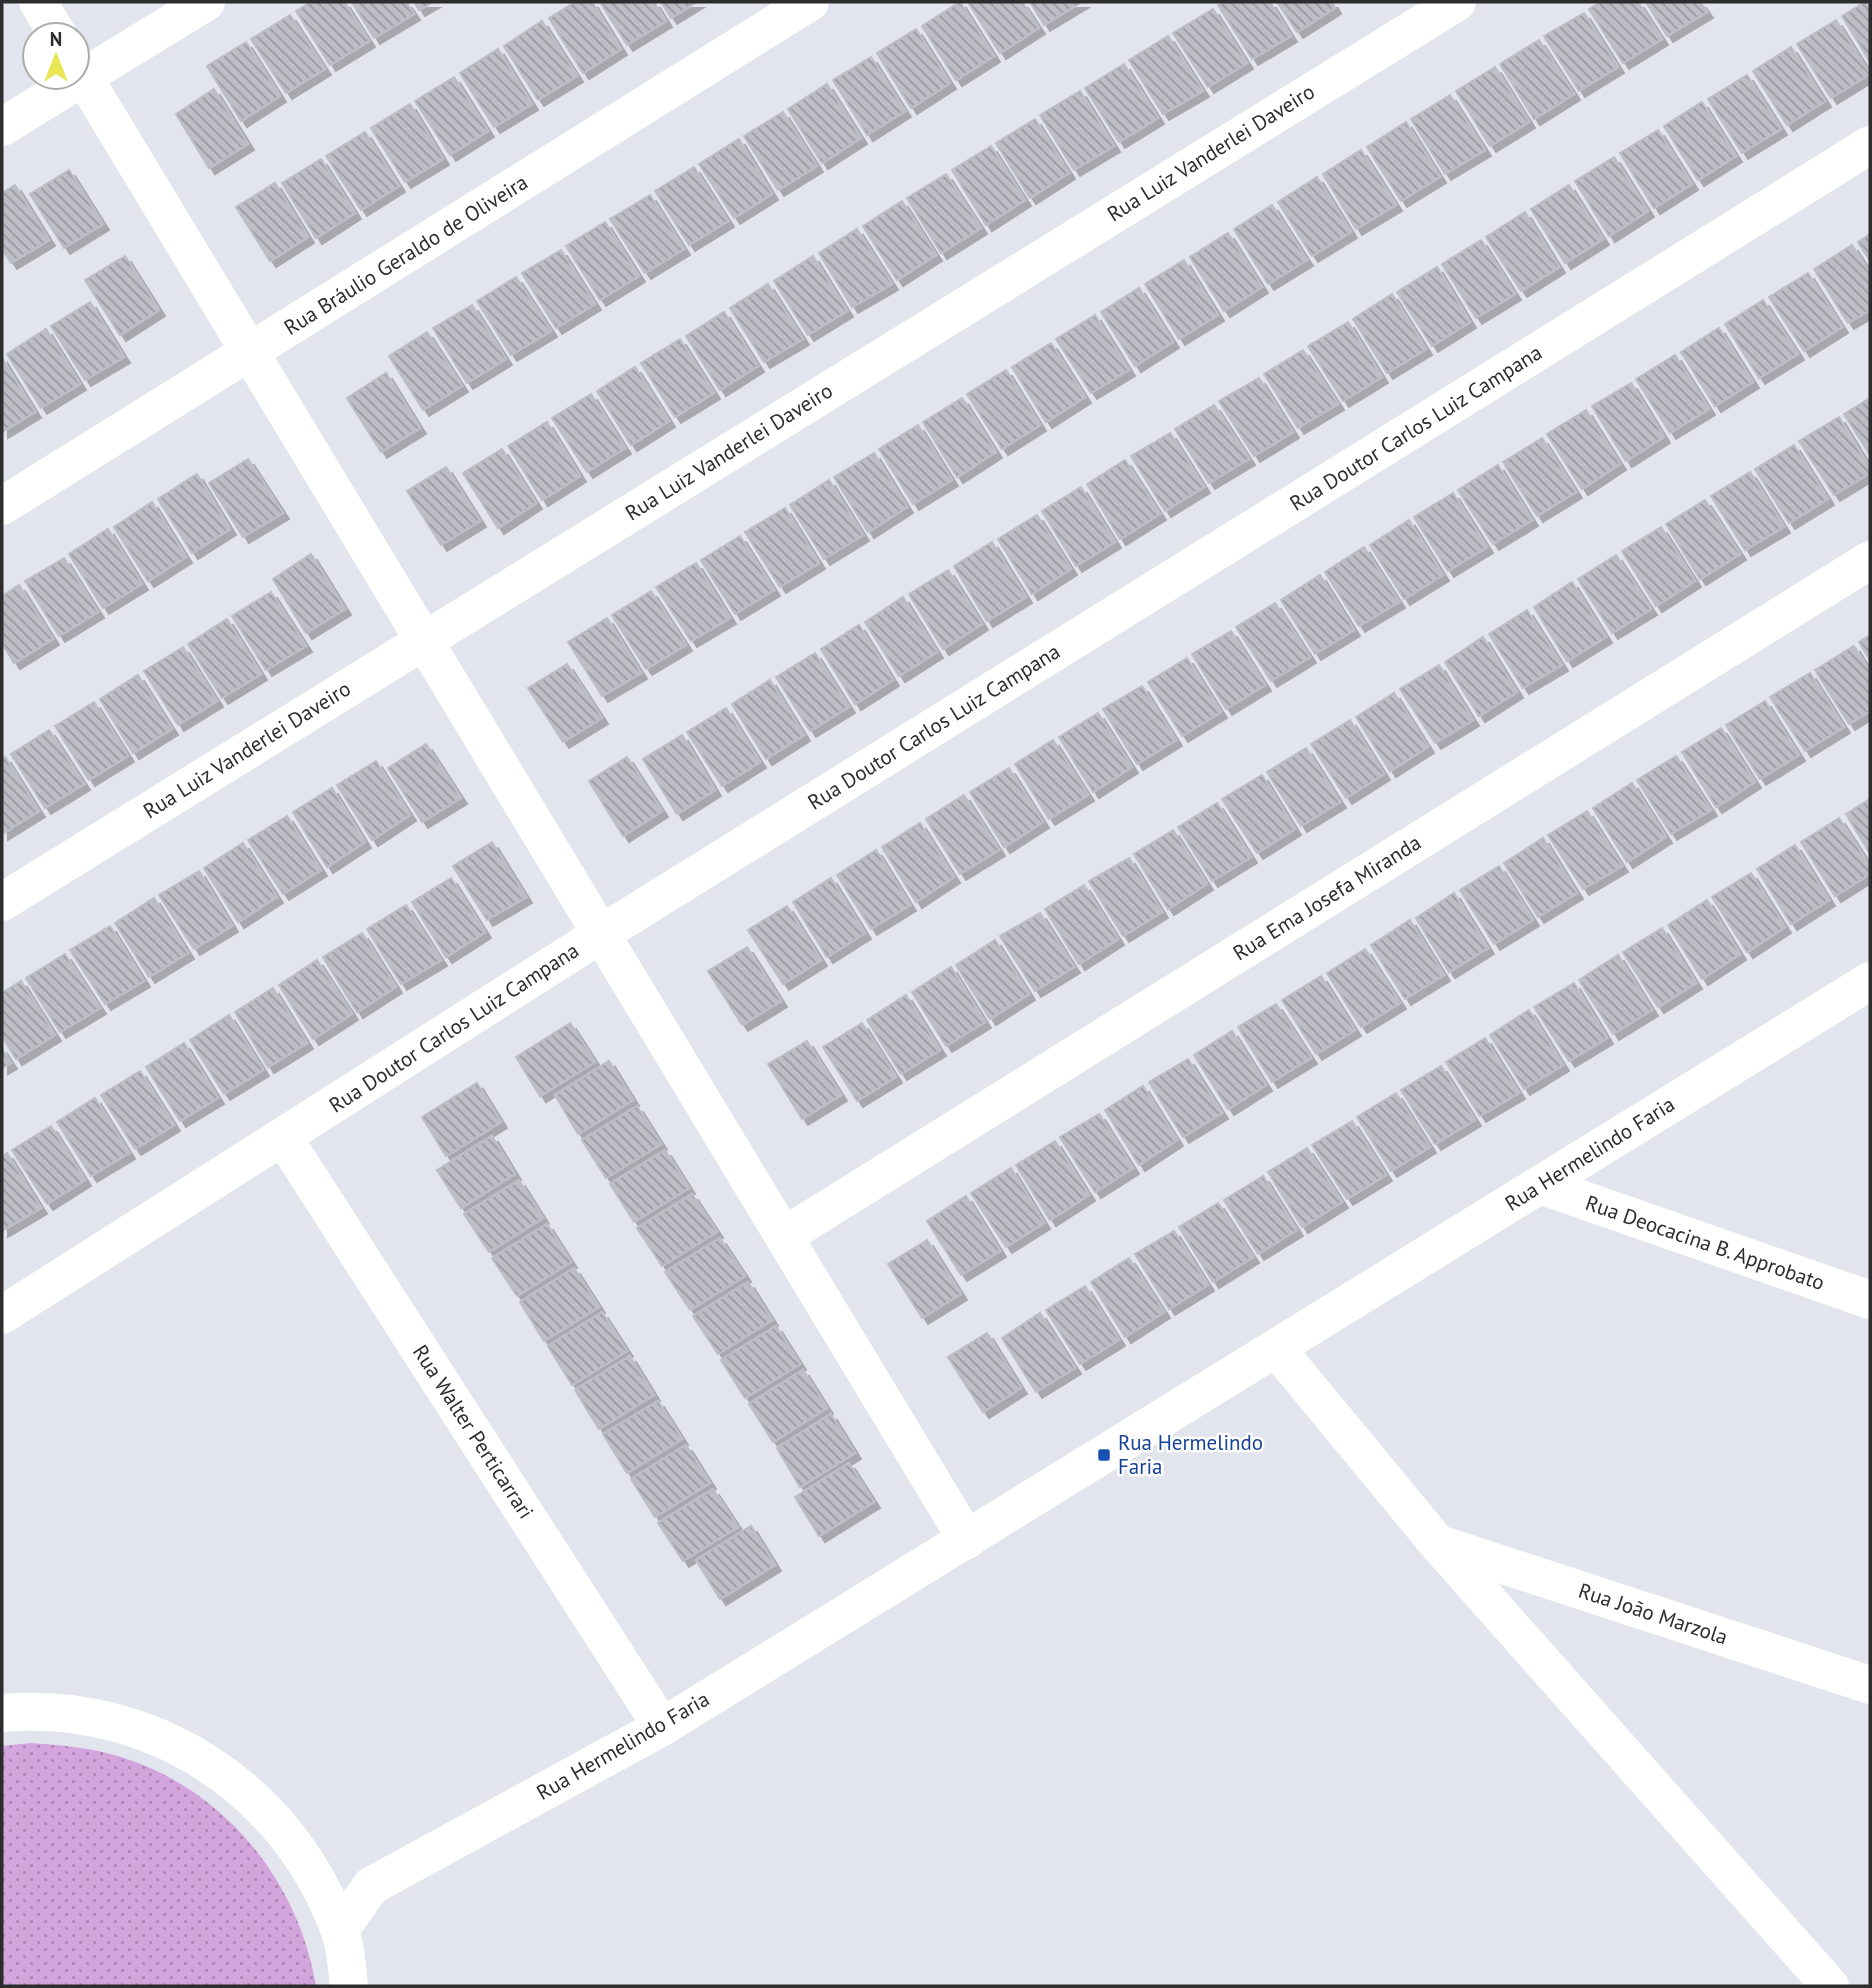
<svg xmlns="http://www.w3.org/2000/svg" width="1872" height="1988" viewBox="0 0 1872 1988" font-family="'PT Sans',sans-serif">
<defs>
<pattern id="grass-dots" width="8" height="8" patternUnits="userSpaceOnUse" patternTransform="scale(1.75)"><rect width="8" height="8" fill="#d4a5dd"/><path d="M2 2h.1M6 6h.1" fill="none" stroke="#ac87b4" stroke-width="1.8" stroke-linecap="round"/></pattern>
<pattern id="building-back-hatch" width="6" height="6" patternUnits="userSpaceOnUse" patternTransform="scale(1.75)"><rect width="6" height="6" fill="#bdbec6"/><path d="M-1 5l2 2M0 0l6 6M5-1l2 2" fill="none" stroke="#9a9ba1"/></pattern>
<filter id="shadow"><feDropShadow dx="6" dy="6" stdDeviation="0" flood-color="#0004"/></filter>
</defs>
<rect width="100%" height="100%" fill="#e2e5ed"/>
<path fill="url(#grass-dots)" d="M30,1743C58,1745 86,1747 114,1755C221,1785 298,1878 316,1986H2V1746Z"/>
<g fill="url(#building-back-hatch)" stroke="#bbbec9" stroke-width="2" filter="url(#shadow)">
<path d="M311,2H344L369,41L330,65L296,11Z"/>
<path d="M352,2H406L414,14L374,38Z"/>
<path d="M414,2H433L419,10Z"/>
<path d="M575,2H592L621,49L583,73L549,18Z"/>
<path d="M600,2H654L666,21L627,45Z"/>
<path d="M661,2H697L671,18Z"/>
<path d="M960,2L994,56L956,80L922,26Z"/>
<path d="M968,2H1022L1039,28L1000,53Z"/>
<path d="M1030,2H1082L1044,25Z"/>
<path d="M1224,2H1270L1291,36L1252,59L1218,5Z"/>
<path d="M1277,2H1332L1335,8L1297,32Z"/>
<path d="M1601,2H1638L1662,39L1623,63L1589,9Z"/>
<path d="M1646,2H1700L1707,12L1667,36Z"/>
<path d="M1865,2H1870V62L1842,16Z"/>
<path d="M1213,9L1247,63L1208,87L1173,33Z"/>
<path d="M1584,13L1618,67L1579,91L1544,36Z"/>
<path d="M290,15L325,69L286,93L251,39Z"/>
<path d="M1836,20L1870,74L1831,98L1797,44Z"/>
<path d="M542,21L577,76L538,100L504,46Z"/>
<path d="M916,29L950,83L911,108L877,53Z"/>
<path d="M1168,36L1203,91L1163,114L1129,60Z"/>
<path d="M1539,40L1574,94L1534,119L1500,64Z"/>
<path d="M246,42L280,96L241,121L207,66Z"/>
<path d="M1791,47L1825,101L1787,125L1753,71Z"/>
<path d="M498,49L532,104L494,127L460,73Z"/>
<path d="M871,57L905,111L867,135L833,80Z"/>
<path d="M1124,64L1158,118L1119,142L1085,88Z"/>
<path d="M1495,67L1529,122L1490,146L1456,91Z"/>
<path d="M1747,75L1781,129L1742,153L1708,99Z"/>
<path d="M454,77L488,131L450,155L415,101Z"/>
<path d="M827,84L861,138L822,163L788,109Z"/>
<path d="M214,89L248,144L209,168L176,114Z"/>
<path d="M1080,91L1114,146L1074,170L1040,115Z"/>
<path d="M1450,95L1485,150L1445,174L1411,119Z"/>
<path d="M1702,102L1736,156L1698,180L1664,126Z"/>
<path d="M410,104L443,159L405,182L371,128Z"/>
<path d="M783,112L817,166L778,190L744,136Z"/>
<path d="M1035,119L1069,173L1030,198L996,143Z"/>
<path d="M1406,122L1440,177L1401,201L1367,147Z"/>
<path d="M1658,130L1692,184L1654,208L1620,153Z"/>
<path d="M365,132L399,186L361,210L326,156Z"/>
<path d="M739,139L772,194L734,218L699,164Z"/>
<path d="M991,146L1025,200L986,225L952,170Z"/>
<path d="M1361,150L1396,205L1356,229L1323,174Z"/>
<path d="M1614,157L1648,211L1609,236L1575,181Z"/>
<path d="M321,159L355,213L316,238L282,183Z"/>
<path d="M694,167L728,221L689,245L655,191Z"/>
<path d="M69,170L103,224L64,248L30,194Z"/>
<path d="M946,174L981,228L941,253L907,198Z"/>
<path d="M1317,177L1351,232L1312,256L1278,202Z"/>
<path d="M275,183L308,237L270,261L236,207Z"/>
<path d="M15,185L49,240L11,263L2,249V193Z"/>
<path d="M1569,185L1603,239L1565,263L1531,209Z"/>
<path d="M650,195L684,249L645,273L610,219Z"/>
<path d="M902,201L936,255L897,280L863,226Z"/>
<path d="M1272,205L1307,260L1268,284L1234,229Z"/>
<path d="M1525,212L1559,267L1521,291L1486,237Z"/>
<path d="M605,222L639,276L600,300L566,246Z"/>
<path d="M857,229L892,284L852,307L819,253Z"/>
<path d="M1228,233L1262,287L1224,311L1190,257Z"/>
<path d="M1870,234V261L1858,242Z"/>
<path d="M1481,240L1515,294L1476,318L1442,264Z"/>
<path d="M1852,245L1870,273V310L1848,323L1814,269Z"/>
<path d="M561,250L595,304L556,328L522,273Z"/>
<path d="M125,256L159,310L120,335L85,280Z"/>
<path d="M813,256L847,311L808,335L774,281Z"/>
<path d="M1184,260L1218,315L1179,339L1145,284Z"/>
<path d="M1437,267L1470,322L1432,346L1397,292Z"/>
<path d="M1808,273L1842,327L1804,351L1769,297Z"/>
<path d="M516,277L551,331L511,355L477,301Z"/>
<path d="M768,284L803,339L764,362L730,308Z"/>
<path d="M1139,288L1173,342L1135,366L1101,312Z"/>
<path d="M1392,294L1426,349L1387,373L1353,319Z"/>
<path d="M1763,300L1798,354L1759,378L1725,324Z"/>
<path d="M90,302L124,357L85,380L51,326Z"/>
<path d="M472,305L506,359L467,383L433,328Z"/>
<path d="M724,312L758,366L720,390L686,336Z"/>
<path d="M1095,315L1129,370L1091,393L1056,339Z"/>
<path d="M1348,322L1382,377L1343,401L1308,346Z"/>
<path d="M1719,328L1753,382L1715,406L1681,352Z"/>
<path d="M46,329L80,384L41,408L7,354Z"/>
<path d="M427,332L462,386L423,410L389,356Z"/>
<path d="M680,339L714,393L675,417L641,363Z"/>
<path d="M1051,343L1085,397L1046,422L1012,367Z"/>
<path d="M1303,350L1338,404L1298,428L1264,374Z"/>
<path d="M1675,355L1709,409L1670,433L1636,379Z"/>
<path d="M2,358L35,412L2,432Z"/>
<path d="M635,367L669,421L631,445L597,391Z"/>
<path d="M1006,370L1040,425L1002,449L967,394Z"/>
<path d="M386,373L420,428L381,452L347,398Z"/>
<path d="M1259,378L1293,432L1254,456L1219,401Z"/>
<path d="M1631,383L1664,437L1626,461L1592,406Z"/>
<path d="M591,394L625,448L587,472L552,418Z"/>
<path d="M962,398L996,452L957,477L923,422Z"/>
<path d="M1870,398V455L1844,414Z"/>
<path d="M1214,405L1249,459L1209,483L1175,429Z"/>
<path d="M1586,410L1620,464L1582,489L1547,434Z"/>
<path d="M1839,417L1870,468V473L1834,495L1799,441Z"/>
<path d="M547,422L580,476L542,500L508,446Z"/>
<path d="M918,425L952,480L913,504L879,449Z"/>
<path d="M1170,433L1204,487L1165,511L1131,456Z"/>
<path d="M1542,438L1576,492L1537,516L1503,462Z"/>
<path d="M1794,445L1828,499L1789,523L1755,469Z"/>
<path d="M502,449L536,503L498,528L463,473Z"/>
<path d="M874,453L907,507L868,532L834,477Z"/>
<path d="M248,459L283,513L243,537L209,483Z"/>
<path d="M1125,460L1160,514L1120,539L1087,484Z"/>
<path d="M1498,465L1532,520L1493,544L1458,490Z"/>
<path d="M446,467L480,521L441,545L407,491Z"/>
<path d="M1750,472L1784,527L1745,550L1711,496Z"/>
<path d="M197,474L230,529L192,553L158,499Z"/>
<path d="M829,480L863,535L824,559L790,505Z"/>
<path d="M1081,487L1115,542L1076,566L1042,511Z"/>
<path d="M1453,493L1487,547L1448,571L1414,517Z"/>
<path d="M1705,500L1740,554L1700,579L1666,524Z"/>
<path d="M152,502L186,557L148,581L114,527Z"/>
<path d="M785,508L819,563L780,587L745,532Z"/>
<path d="M1037,515L1071,569L1032,594L998,539Z"/>
<path d="M1409,520L1443,575L1404,599L1370,545Z"/>
<path d="M1661,527L1695,581L1656,606L1622,551Z"/>
<path d="M108,529L142,584L103,608L69,554Z"/>
<path d="M740,536L774,590L735,614L701,560Z"/>
<path d="M992,542L1026,597L987,621L954,566Z"/>
<path d="M1364,547L1399,602L1359,626L1325,572Z"/>
<path d="M311,554L345,609L306,633L273,579Z"/>
<path d="M1616,555L1651,609L1612,633L1578,579Z"/>
<path d="M64,558L98,612L59,636L25,581Z"/>
<path d="M696,563L730,618L691,641L656,587Z"/>
<path d="M948,570L982,624L943,649L909,594Z"/>
<path d="M1320,575L1354,630L1315,654L1281,600Z"/>
<path d="M1572,582L1606,637L1567,661L1534,607Z"/>
<path d="M19,585L53,639L14,663L2,643V596Z"/>
<path d="M651,591L686,645L646,669L612,615Z"/>
<path d="M271,592L306,646L266,670L232,616Z"/>
<path d="M903,597L937,652L899,676L865,622Z"/>
<path d="M1275,603L1310,657L1271,681L1236,627Z"/>
<path d="M1527,610L1562,665L1523,688L1489,634Z"/>
<path d="M607,618L641,673L602,696L568,642Z"/>
<path d="M227,619L261,674L222,698L188,644Z"/>
<path d="M859,625L893,680L855,704L821,649Z"/>
<path d="M1231,631L1265,685L1226,709L1192,654Z"/>
<path d="M1870,635V660L1859,642Z"/>
<path d="M1483,637L1517,692L1479,716L1445,662Z"/>
<path d="M1854,646L1870,672V711L1849,724L1815,670Z"/>
<path d="M183,647L217,701L178,725L144,671Z"/>
<path d="M815,653L849,707L810,731L776,677Z"/>
<path d="M1187,658L1221,712L1182,736L1148,682Z"/>
<path d="M567,664L602,718L563,742L528,688Z"/>
<path d="M1439,665L1473,720L1435,743L1400,689Z"/>
<path d="M1810,673L1844,727L1805,751L1770,697Z"/>
<path d="M138,675L172,729L133,753L100,699Z"/>
<path d="M770,680L804,735L766,759L732,704Z"/>
<path d="M1142,686L1176,740L1137,764L1103,709Z"/>
<path d="M1394,693L1428,747L1390,771L1356,717Z"/>
<path d="M1765,701L1799,755L1760,779L1726,725Z"/>
<path d="M94,702L128,756L89,780L55,726Z"/>
<path d="M726,708L760,762L722,786L687,732Z"/>
<path d="M1098,713L1132,767L1093,792L1059,737Z"/>
<path d="M1350,720L1384,774L1346,798L1311,744Z"/>
<path d="M1721,728L1755,782L1716,807L1682,752Z"/>
<path d="M49,730L84,784L45,808L11,754Z"/>
<path d="M682,735L715,790L677,814L643,759Z"/>
<path d="M1053,740L1088,795L1049,819L1015,764Z"/>
<path d="M426,744L461,798L422,822L388,768Z"/>
<path d="M1306,748L1340,802L1301,826L1267,772Z"/>
<path d="M1676,756L1711,810L1671,834L1637,780Z"/>
<path d="M5,757L39,811L2,834V759Z"/>
<path d="M627,757L662,811L623,836L589,781Z"/>
<path d="M376,761L410,815L372,840L337,785Z"/>
<path d="M1009,768L1043,822L1004,847L970,792Z"/>
<path d="M1262,775L1295,829L1257,853L1222,799Z"/>
<path d="M1632,783L1666,837L1627,862L1593,808Z"/>
<path d="M332,788L365,842L327,867L293,812Z"/>
<path d="M964,795L999,850L960,874L926,819Z"/>
<path d="M1870,799V854L1846,814Z"/>
<path d="M1217,803L1251,857L1212,881L1178,827Z"/>
<path d="M1587,811L1622,866L1583,889L1548,835Z"/>
<path d="M287,816L321,870L283,894L248,840Z"/>
<path d="M1839,818L1870,866V874L1835,896L1801,842Z"/>
<path d="M920,823L954,877L916,902L882,847Z"/>
<path d="M1173,830L1207,884L1168,909L1134,854Z"/>
<path d="M1543,838L1577,893L1538,917L1504,863Z"/>
<path d="M492,842L526,897L487,920L453,866Z"/>
<path d="M243,843L277,897L238,922L204,868Z"/>
<path d="M1795,845L1829,900L1791,924L1757,869Z"/>
<path d="M876,850L910,905L871,929L837,875Z"/>
<path d="M1129,858L1162,912L1123,936L1089,881Z"/>
<path d="M1499,866L1533,920L1494,944L1460,890Z"/>
<path d="M199,871L232,926L194,949L159,895Z"/>
<path d="M1751,873L1785,927L1747,952L1712,897Z"/>
<path d="M451,878L485,932L446,957L412,902Z"/>
<path d="M831,878L865,933L827,957L793,902Z"/>
<path d="M1084,885L1118,939L1079,964L1045,909Z"/>
<path d="M1454,893L1488,948L1449,972L1416,918Z"/>
<path d="M154,898L188,953L149,977L115,923Z"/>
<path d="M1707,900L1740,954L1702,979L1668,925Z"/>
<path d="M406,905L441,960L401,984L367,929Z"/>
<path d="M787,906L821,960L783,984L748,930Z"/>
<path d="M1040,913L1074,967L1035,991L1000,936Z"/>
<path d="M1410,920L1444,975L1405,999L1371,945Z"/>
<path d="M110,926L144,981L105,1004L70,950Z"/>
<path d="M1662,928L1696,983L1658,1007L1623,952Z"/>
<path d="M362,933L396,987L357,1012L323,957Z"/>
<path d="M995,940L1029,994L990,1019L956,965Z"/>
<path d="M747,947L781,1001L742,1025L708,971Z"/>
<path d="M1365,949L1400,1003L1361,1027L1327,973Z"/>
<path d="M65,954L100,1008L60,1032L26,978Z"/>
<path d="M1618,955L1652,1010L1613,1034L1579,980Z"/>
<path d="M317,960L352,1014L313,1039L279,985Z"/>
<path d="M951,967L985,1022L946,1046L912,992Z"/>
<path d="M1321,976L1355,1030L1316,1054L1282,1000Z"/>
<path d="M21,981L55,1035L16,1059L2,1036V993Z"/>
<path d="M1574,983L1607,1038L1569,1061L1534,1007Z"/>
<path d="M273,988L307,1043L268,1067L235,1012Z"/>
<path d="M906,995L940,1050L901,1074L867,1020Z"/>
<path d="M1276,1004L1311,1058L1272,1082L1238,1027Z"/>
<path d="M1529,1010L1563,1065L1524,1089L1490,1035Z"/>
<path d="M229,1015L263,1070L224,1094L190,1040Z"/>
<path d="M570,1023L595,1062L540,1096L516,1057Z"/>
<path d="M862,1023L896,1077L857,1101L823,1047Z"/>
<path d="M1232,1031L1266,1085L1228,1109L1194,1055Z"/>
<path d="M1485,1038L1519,1093L1480,1116L1446,1062Z"/>
<path d="M807,1041L841,1095L802,1119L768,1064Z"/>
<path d="M184,1043L218,1098L180,1121L146,1067Z"/>
<path d="M2,1049L11,1063L2,1068Z"/>
<path d="M1188,1059L1222,1113L1183,1137L1149,1082Z"/>
<path d="M609,1061L633,1100L578,1134L555,1095Z"/>
<path d="M1441,1066L1475,1120L1435,1144L1401,1090Z"/>
<path d="M140,1071L174,1125L135,1149L101,1095Z"/>
<path d="M477,1083L501,1122L446,1156L422,1117Z"/>
<path d="M1143,1086L1177,1140L1139,1165L1105,1110Z"/>
<path d="M1396,1093L1430,1147L1391,1171L1357,1117Z"/>
<path d="M95,1098L129,1153L91,1176L57,1122Z"/>
<path d="M637,1106L661,1144L606,1178L582,1140Z"/>
<path d="M1099,1114L1133,1168L1095,1192L1060,1137Z"/>
<path d="M1352,1121L1386,1175L1347,1199L1312,1145Z"/>
<path d="M51,1126L85,1180L47,1204L12,1150Z"/>
<path d="M492,1136L515,1174L461,1208L437,1170Z"/>
<path d="M1055,1141L1089,1195L1050,1220L1016,1165Z"/>
<path d="M1307,1148L1342,1202L1302,1227L1268,1172Z"/>
<path d="M665,1150L689,1188L634,1222L610,1184Z"/>
<path d="M7,1153L41,1208L2,1231V1156Z"/>
<path d="M1011,1168L1044,1223L1006,1247L971,1193Z"/>
<path d="M1263,1176L1297,1230L1258,1254L1224,1200Z"/>
<path d="M519,1180L543,1218L489,1252L464,1214Z"/>
<path d="M692,1194L717,1232L662,1266L637,1228Z"/>
<path d="M966,1196L1000,1251L961,1275L927,1221Z"/>
<path d="M1218,1203L1253,1257L1213,1282L1179,1227Z"/>
<path d="M547,1224L571,1262L517,1296L492,1258Z"/>
<path d="M1174,1231L1208,1285L1169,1309L1135,1254Z"/>
<path d="M720,1238L745,1276L690,1310L665,1272Z"/>
<path d="M927,1240L961,1294L922,1318L888,1264Z"/>
<path d="M1129,1258L1164,1312L1125,1337L1091,1282Z"/>
<path d="M574,1268L599,1307L544,1341L520,1302Z"/>
<path d="M748,1282L772,1320L718,1354L693,1316Z"/>
<path d="M1085,1286L1119,1340L1080,1364L1046,1310Z"/>
<path d="M602,1312L627,1351L572,1385L548,1346Z"/>
<path d="M1040,1313L1075,1368L1036,1392L1002,1338Z"/>
<path d="M776,1326L800,1364L745,1398L721,1360Z"/>
<path d="M987,1333L1021,1388L983,1412L948,1357Z"/>
<path d="M630,1356L654,1395L599,1429L575,1390Z"/>
<path d="M803,1370L827,1408L773,1442L749,1404Z"/>
<path d="M658,1401L682,1439L627,1473L603,1434Z"/>
<path d="M831,1414L855,1453L800,1487L777,1448Z"/>
<path d="M686,1445L710,1483L655,1517L631,1479Z"/>
<path d="M849,1463L874,1502L819,1536L795,1497Z"/>
<path d="M713,1489L738,1527L683,1561L658,1523Z"/>
<path d="M751,1526L775,1565L720,1599L696,1560Z"/>
</g>
<g fill="none" stroke-linecap="round" stroke-linejoin="round">
<g stroke="#fff" stroke-width="38">
<path d="M38,2L58,35"/>
<path d="M77,66L967,1540"/>
<path d="M2,127L206,2"/>
<path d="M2,506L810,2"/>
<path d="M2,902L1457,2"/>
<path d="M283,1137L662,1727"/>
<path d="M1540,1185L1870,1300"/>
<path d="M784,1236L1870,560"/>
<path d="M2,1315L601,934L1870,145"/>
<path d="M1276,1348L1437,1543L1830,1986"/>
<path d="M1439,1544L1870,1685"/>
<path d="M2,1713C151,1700 287,1788 339,1929C346,1946 347,1968 349,1986"/>
<path d="M340,1930L371,1886L662,1727L1870,981"/>
</g>
</g>
<rect fill="#1a4fb4" stroke="#fff" stroke-width="2.5" x="1097" y="1448" width="14" height="14" rx="3.5"/>
<g text-anchor="middle" stroke-width="5" stroke-linejoin="round" paint-order="stroke">
<g font-size="21" fill="#2d2d2d" stroke="#fff">
<text transform="translate(1211 153) rotate(-32)" y="7">Rua Luiz Vanderlei Daveiro</text>
<text transform="translate(406 255) rotate(-32)" y="7">Rua Bráulio Geraldo de Oliveira</text>
<text transform="translate(1416 428) rotate(-32)" y="7">Rua Doutor Carlos Luiz Campana</text>
<text transform="translate(729 452) rotate(-32)" y="7">Rua Luiz Vanderlei Daveiro</text>
<text transform="translate(934 727) rotate(-32)" y="7">Rua Doutor Carlos Luiz Campana</text>
<text transform="translate(247 750) rotate(-32)" y="7">Rua Luiz Vanderlei Daveiro</text>
<text transform="translate(1327 898) rotate(-32)" y="7">Rua Ema Josefa Miranda</text>
<text transform="translate(454 1028) rotate(-33)" y="7">Rua Doutor Carlos Luiz Campana</text>
<text transform="translate(1590 1154) rotate(-32)" y="7">Rua Hermelindo Faria</text>
<text transform="translate(1705 1243) rotate(19)" y="7">Rua Deocacina B. Approbato</text>
<text transform="translate(473 1432) rotate(57)" y="7">Rua Walter Perticarrari</text>
<text transform="translate(1653 1614) rotate(18)" y="7">Rua João Marzola</text>
<text transform="translate(623 1746) rotate(-30)" y="7">Rua Hermelindo Faria</text>
</g>
<g font-size="21" fill="#164399" stroke="#fff" text-anchor="start">
<text x="1118" y="1450">Rua Hermelindo<tspan x="1118" dy="24">Faria</tspan></text>
</g>
</g>
<rect width="1872" height="1988" fill="none" stroke="#2d2d2d" stroke-width="7"/>
<g transform="translate(56 56)"><circle r="33" fill="#ffffff" stroke="#ababab" stroke-width="2"/>
<path d="M0-5L12 26L0 18L-12 26Z" fill="#e8e754"/>
<text y="-10" font-size="19" font-weight="bold" text-anchor="middle" fill="#2d2d2d">N</text>
</g>
</svg>
